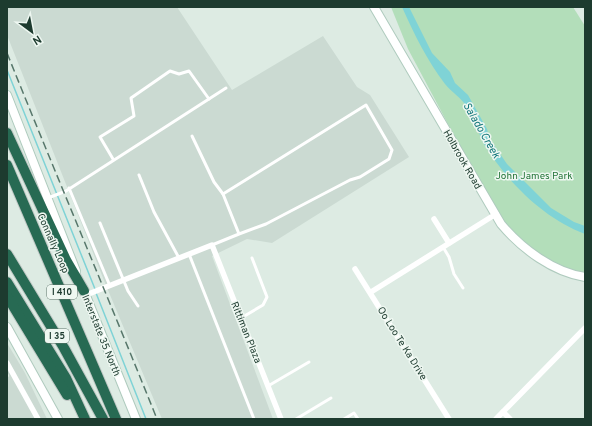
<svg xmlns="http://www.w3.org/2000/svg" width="592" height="426" viewBox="0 0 592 426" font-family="Overpass,sans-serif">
<rect width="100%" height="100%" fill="#ddebe3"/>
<g fill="#cbdad2">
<path d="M7,7H177L232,90L323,36L357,87L370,95L409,157L272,243L247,239L212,256L273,419H162L105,283L7,35Z"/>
<path d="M7,343L25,373L47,419H7Z"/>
</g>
<path fill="#b3deba" d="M391,7H573L585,26V276L543,260L518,241L496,214L408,49Z"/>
<path fill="#7fd3d6" d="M402,7H409L432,53L450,72L455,83L468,95L487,129L489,138L507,164L551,208L574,222L585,226V234C544,219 507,182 484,144C480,137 478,130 476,122C474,116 469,110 466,106C461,97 451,92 445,84C427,60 414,34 402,7Z"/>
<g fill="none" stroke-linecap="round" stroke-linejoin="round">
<g stroke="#7fd3d6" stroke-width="1.5">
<path d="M7,70L95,289"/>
<path d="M96,293L146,419"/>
</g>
<defs>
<g id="secondary">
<path d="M374,7L501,224C522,249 553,272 585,277"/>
<path d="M7,95L76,271"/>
<path d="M82,286L136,419"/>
<path d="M7,327L58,419"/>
</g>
<g id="highway">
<path d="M7,133L66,260L84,291"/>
<path d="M7,165L116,419"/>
<path d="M7,254L64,348L103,419"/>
<path d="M7,282L66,378L85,419"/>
<path d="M7,296L67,395"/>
</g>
</defs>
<use href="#secondary" stroke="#afcbbe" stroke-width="10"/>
<use href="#highway" stroke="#c0c8c5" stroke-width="12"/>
<g stroke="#fff" stroke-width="3">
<path d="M192,136L214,182L223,194"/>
<path d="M113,159L100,137L134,116L131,98L170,71L179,74L189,71L209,99"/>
<path d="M139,175L154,212L179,258"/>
<path d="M69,188L110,286"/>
<path d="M48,198L66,191L226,88"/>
<path d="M100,223L128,291L138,306"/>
<path d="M212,245L239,234L223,194L366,105L392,150L389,159L360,177L350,180L266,224L239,234"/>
<path d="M443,247L449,257L454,274L463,288"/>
<path d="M189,254L254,419"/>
<path d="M241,318L263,305L267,297L252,258"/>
<path d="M7,376V375"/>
<path d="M268,386L309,362"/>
<path d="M296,419L331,398"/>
<path d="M344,419L354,413L358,419"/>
</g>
<g stroke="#fff" stroke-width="5.5">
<path d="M434,219L449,243"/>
<path d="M355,269L449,419"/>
<path d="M371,292L496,214"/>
<path d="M86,295L212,245L281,419"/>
<path d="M7,363L38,419"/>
<path d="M503,412L510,419"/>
<path d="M496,419L585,328"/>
</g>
<use href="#secondary" stroke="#fff" stroke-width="8"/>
<use href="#highway" stroke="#276a53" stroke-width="10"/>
<path stroke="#57776b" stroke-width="1.5" stroke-dasharray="8 4" stroke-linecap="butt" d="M7,53C56,175 108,297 157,419"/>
</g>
<g text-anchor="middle" stroke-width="3" stroke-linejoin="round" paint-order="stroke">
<g fill="#eef7f1" stroke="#5c7369" stroke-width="1">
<rect x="47" y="285" width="30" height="14" rx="3"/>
<rect x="45" y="329" width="24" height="14" rx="3"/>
</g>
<g font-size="9" font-weight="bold" fill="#1d3b2f">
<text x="62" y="295">I 410</text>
<text x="57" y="339">I 35</text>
</g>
<g font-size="10" fill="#1d3b2f" stroke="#eef7f1">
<text transform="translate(463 159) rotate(60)" y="4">Holbrook Road</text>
<text transform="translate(54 243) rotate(66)" y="4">Connally Loop</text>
<text transform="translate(247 332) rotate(68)" y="4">Rittiman Plaza</text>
<text transform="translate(102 335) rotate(68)" y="4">Interstate 35 North</text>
<text transform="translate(403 343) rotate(58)" y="4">Oo Loo Te Ka Drive</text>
</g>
<g font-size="10" fill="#247539" stroke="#eef7f1">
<text x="534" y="179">John James Park</text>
</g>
<g font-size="11" font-style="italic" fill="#13777b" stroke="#eef7f1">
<text transform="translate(482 130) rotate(60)" y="4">Salado Creek</text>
</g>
</g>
<rect width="592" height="426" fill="none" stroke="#1d3b2f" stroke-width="16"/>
<g transform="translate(32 32) rotate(148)" stroke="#eef7f1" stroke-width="3" paint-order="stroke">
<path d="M0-3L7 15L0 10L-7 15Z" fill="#1d3b2f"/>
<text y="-6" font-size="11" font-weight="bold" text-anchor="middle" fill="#1d3b2f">N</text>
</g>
</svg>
